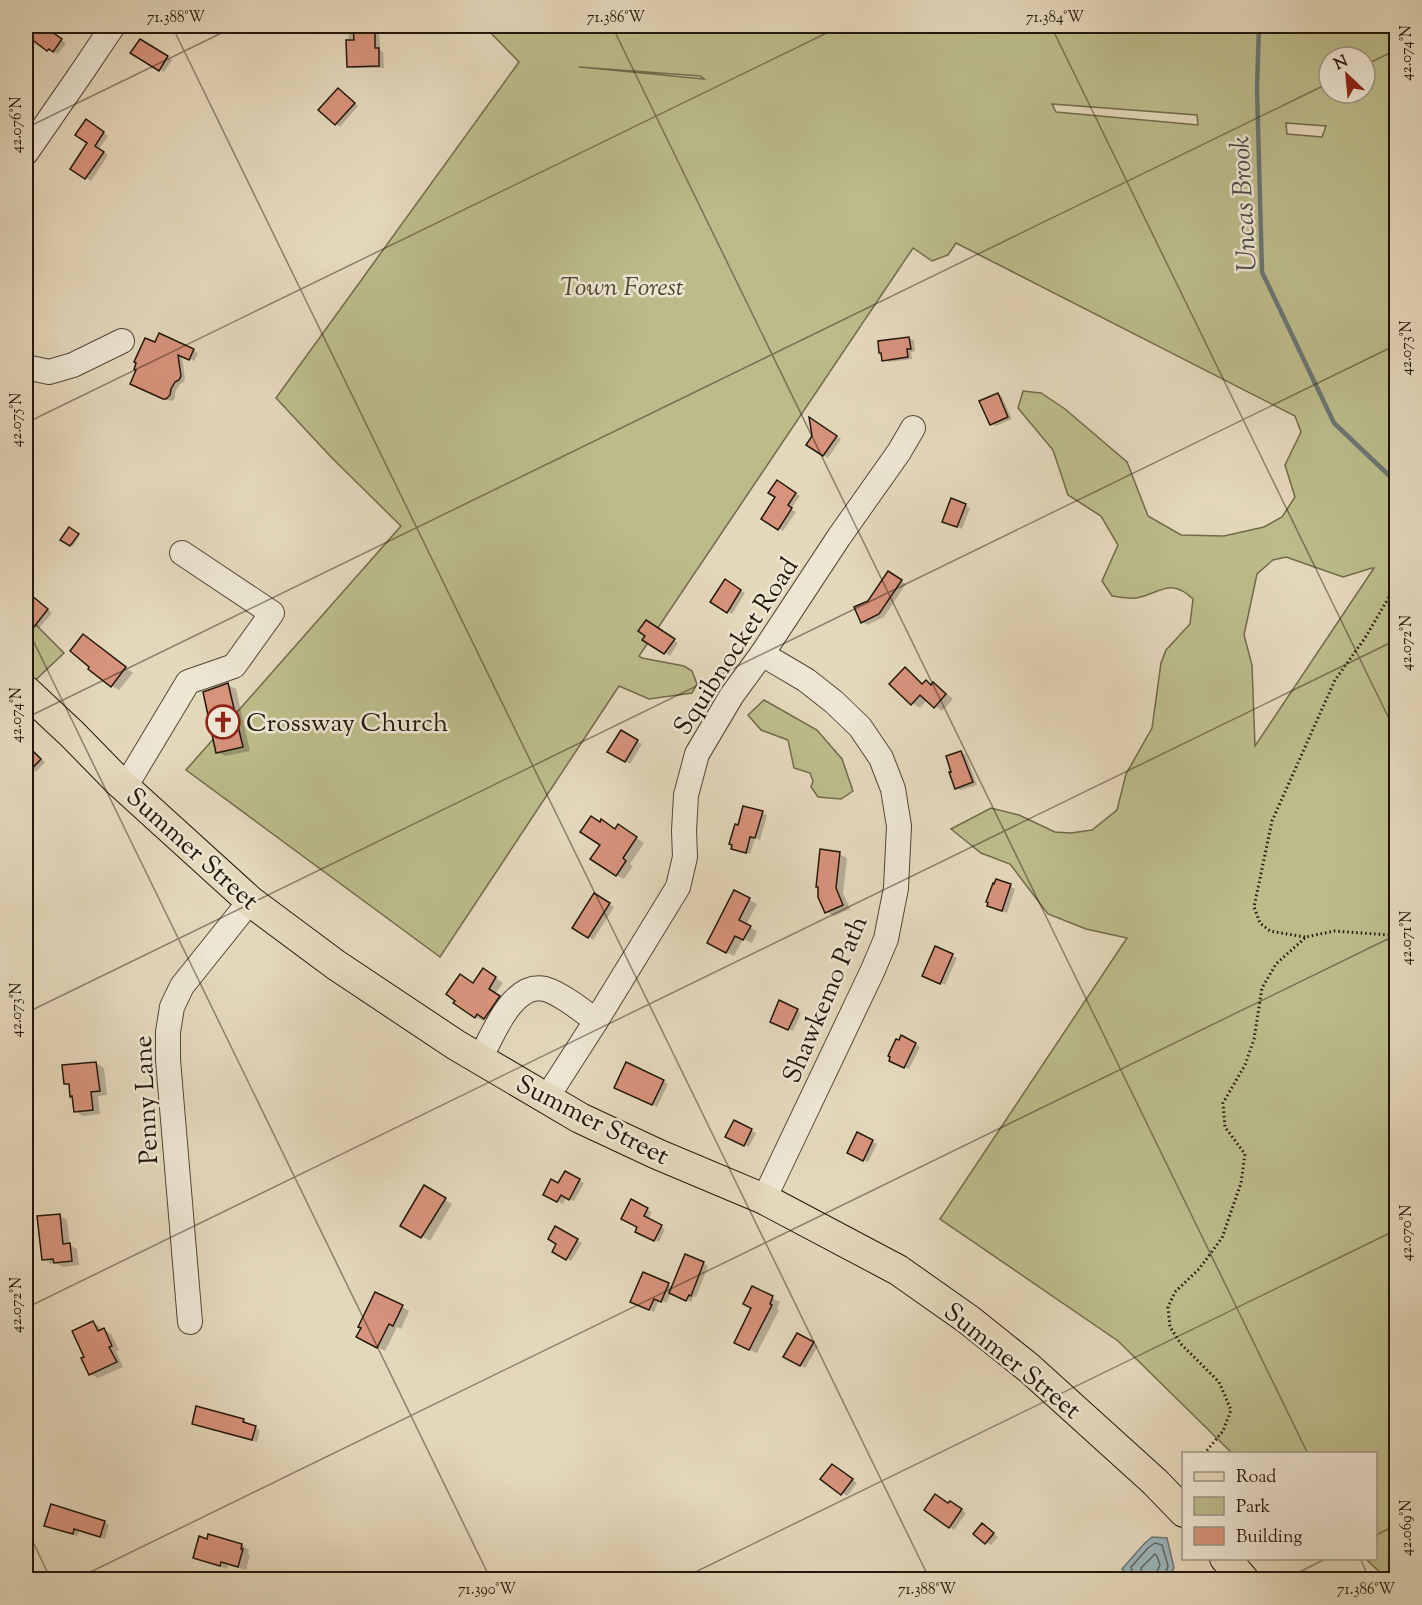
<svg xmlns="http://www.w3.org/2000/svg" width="1422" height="1605" viewBox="0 0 1422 1605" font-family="'Sorts Mill Goudy',serif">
<rect width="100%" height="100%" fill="#e4d8bb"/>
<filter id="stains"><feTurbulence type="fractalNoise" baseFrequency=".00333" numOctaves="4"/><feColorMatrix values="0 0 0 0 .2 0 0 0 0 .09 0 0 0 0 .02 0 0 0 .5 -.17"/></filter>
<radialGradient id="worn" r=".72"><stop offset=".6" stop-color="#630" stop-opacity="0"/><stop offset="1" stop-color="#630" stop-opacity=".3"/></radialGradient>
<g fill="#bcbc8b" stroke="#706a4b" stroke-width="1.5" fill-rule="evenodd">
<path d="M484,26H1396V1579H1387L1366,1559L1376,1558V1454L1232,1453L1118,1341L940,1219L1127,938L1086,929L1048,914L1010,864L981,853L951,829L991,808L1019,815L1055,832L1071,833L1092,830L1117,810L1126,774L1152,728L1161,663L1166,650L1190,624L1193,599C1170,577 1161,593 1136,598C1129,599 1119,597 1112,596L1102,581L1118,545L1101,516L1068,495L1053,450L1018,408L1023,391L1041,393L1065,409L1127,462L1148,516L1181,535L1224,536L1264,527L1282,517L1295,497L1285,465L1301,432L1295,416L956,243L948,255L932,261L913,248L639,656L642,658L684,666L692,671L697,684L692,693L649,699L619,686L440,957L186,770L401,526L332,458L276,398L519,62ZM1329,57H1365V93H1329ZM579,67L700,76L704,79L580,67ZM1052,104L1197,115L1198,125L1056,112ZM1286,123L1326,126L1322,137L1287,134ZM1286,557L1343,577L1372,568H1374L1255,746L1252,665L1244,635L1257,574L1273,560Z"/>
<path d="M26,615L64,653L26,689Z"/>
<path d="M764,700L817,730L842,759L853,791L841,799L818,797L811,787L813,781L810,773L794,768L788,740L761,730L748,715Z"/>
</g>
<path fill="#9bb6bc" stroke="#6b7675" stroke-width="1.5" d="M1152,1537L1167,1538L1174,1568L1168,1579H1131L1122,1569L1144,1544Z"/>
<g fill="#0003">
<path d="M41,26L66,43L58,54L48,50L32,38Z"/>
<path d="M348,26H379L380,50L383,52L384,68H353L349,66Z"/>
<path d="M140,41L172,60L164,72L132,53Z"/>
<path d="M343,93L358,106L340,127L336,124Z"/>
<path d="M87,121L108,136L99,149L108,155L91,181L72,169L89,143Z"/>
<path d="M909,338L914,341L915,351L911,352L912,359L889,362L884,360Z"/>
<path d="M155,344L193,350L198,353L194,361L182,356L185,379L184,382L180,384L175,392V398L172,401L167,400L136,386Z"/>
<path d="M998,394L1002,397L1012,419L996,426L991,424Z"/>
<path d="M811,420L841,439L828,458L823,455L814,437Z"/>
<path d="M777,482L800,496L791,509L796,512L783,531L763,519L777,497Z"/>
<path d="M965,505L970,508L962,529L949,524Z"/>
<path d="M69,529L79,536L73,546L62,539Z"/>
<path d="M893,576L906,584L884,617L867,625L862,622L869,602Z"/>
<path d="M725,581L745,593L732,614L713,602Z"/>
<path d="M26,598H34L52,613L39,628L26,618Z"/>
<path d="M646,622L678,643L670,656L644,639L647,635Z"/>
<path d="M84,636L133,673L119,690L112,686Z"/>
<path d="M905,669L913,674L924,685L927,682L941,688L953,699L942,711L927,700L920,708L912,703Z"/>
<path d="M228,685L236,689L250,751L225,756L218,752Z"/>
<path d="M621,732L642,744L630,764L609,751Z"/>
<path d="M26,746L45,762L36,772L33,770L31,772L26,768Z"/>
<path d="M961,752L966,755L977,785L961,790L956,788Z"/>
<path d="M762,813L767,815L760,840L755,838L750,854L737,850Z"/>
<path d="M626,831L644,843L630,864L633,866L624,879L616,875Z"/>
<path d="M839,854L847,858L843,893L850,909L834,916L827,912L819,887Z"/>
<path d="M1010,886L1015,889L1007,913L989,906Z"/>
<path d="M734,892L757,904L746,925L757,931L752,943L743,939L734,956L716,947Z"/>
<path d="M595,895L614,907L593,940L574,928Z"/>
<path d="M936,948L957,958L945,985L929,978Z"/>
<path d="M491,974L503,983L495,994L506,1002L492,1022L485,1018L483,1021L476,1017L474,984Z"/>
<path d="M797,1010L801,1013L793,1031L776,1024Z"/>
<path d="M902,1037L920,1047L909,1069L895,1063Z"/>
<path d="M96,1063L104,1068L107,1095L98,1096L100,1114L83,1116L75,1111L74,1097L71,1096L70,1086L66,1083Z"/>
<path d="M663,1081L668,1084L657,1107L621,1090Z"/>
<path d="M734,1122L756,1133L749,1147L727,1136Z"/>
<path d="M872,1141L877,1144L868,1162L853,1155Z"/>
<path d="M565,1173L584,1183L574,1201L566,1197L563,1204L545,1194L559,1185Z"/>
<path d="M424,1188L452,1204L430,1241L402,1225Z"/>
<path d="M632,1201L652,1212L648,1220L665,1229L659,1242L637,1231L639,1227Z"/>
<path d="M59,1215L67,1220L70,1245L77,1249L79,1265L63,1267L56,1263L51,1264L44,1259Z"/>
<path d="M556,1228L582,1243L571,1261L554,1251L558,1244Z"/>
<path d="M703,1263L708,1266L696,1297L694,1296L691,1302L671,1293L666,1303L659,1300L654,1312L636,1304L644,1274L673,1287Z"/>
<path d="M752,1288L780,1302L777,1309L779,1310L757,1353L743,1347L752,1308Z"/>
<path d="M402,1307L409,1311L401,1329L397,1327L385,1351L366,1341Z"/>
<path d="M93,1322L100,1327L102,1330H104L111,1334L119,1350L116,1351L123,1367L98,1378L90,1374L86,1358Z"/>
<path d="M798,1335L818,1346L805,1368L785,1356Z"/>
<path d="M243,1420L248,1423V1425L260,1430L257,1442L198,1426L193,1424Z"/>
<path d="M837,1468L857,1483L847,1496L823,1479Z"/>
<path d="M949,1505H955L966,1513L954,1530L926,1510Z"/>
<path d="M105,1522L109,1525L105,1539L79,1531L77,1536L51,1528Z"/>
<path d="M987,1528L998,1537L991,1545L986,1542Z"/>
<path d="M209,1536L242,1545L249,1550L248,1554L250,1555L246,1570L228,1565L227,1569L202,1561L194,1557L208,1541Z"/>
</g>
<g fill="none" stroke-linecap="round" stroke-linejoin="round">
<g stroke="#5f6664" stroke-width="1.5">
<path d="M1135,1580L1131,1567L1148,1548L1155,1543L1162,1545L1168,1566L1163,1580"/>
<path d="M1143,1580L1141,1568L1155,1554L1157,1556L1160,1565L1156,1574L1155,1580"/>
</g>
<path stroke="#6b7675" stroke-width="4.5" d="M1259,26L1257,88L1262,272L1334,423L1396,482"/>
</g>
<g fill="#d7937c" stroke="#23170b" stroke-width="1.5">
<path d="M39,26H43L62,39L53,52L49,49L47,51L30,38Z"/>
<path d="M353,26H375V48H379V66L347,67L346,40H354Z"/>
<path d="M140,39L168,56L159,71L130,53Z"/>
<path d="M338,88L355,103L335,125L318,110Z"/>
<path d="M86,119L104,132L95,146L104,152L85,179L70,169L87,143L75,135Z"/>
<path d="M159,333L194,349L189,360L178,355L181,376L179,380L175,382L171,389L170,395L166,399H163L130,384L136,370L134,369L136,363L134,362L145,338L155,342Z"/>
<path d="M909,337L911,349H907L908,357L882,361L881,353H879L878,341Z"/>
<path d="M998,393L1008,417L990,425L979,401Z"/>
<path d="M809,417L837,436L823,456L806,445L812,436Z"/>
<path d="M777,480L796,493L788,505L792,508L778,530L761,519L775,497L768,493Z"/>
<path d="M951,498L966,504L957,527L942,522Z"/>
<path d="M69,527L79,534L70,546L60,540Z"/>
<path d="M888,571L902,580L879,614L861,623L854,607L868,601Z"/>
<path d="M725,579L741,590L727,613L710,602Z"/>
<path d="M26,591L48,609L34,627L26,620Z"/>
<path d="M646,620L675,639L664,654L642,640L645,636L638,631Z"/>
<path d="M83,634L126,667L111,687L88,669L89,667L70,651Z"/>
<path d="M905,667L922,684L926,680L931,685L933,682L946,694L934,708L920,695L911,705L889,684Z"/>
<path d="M228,683L243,747L216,753L203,692Z"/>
<path d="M621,730L638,740L625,762L607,752Z"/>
<path d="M26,744L41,759L26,775Z"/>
<path d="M961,751L973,782L955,789L949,772H951L946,756Z"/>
<path d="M743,806L763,811L755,838L750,837L746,853L731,849L732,845L729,844L735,824L738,825Z"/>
<path d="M591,816L600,822L601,819L615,829L618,824L637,837L623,858L626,861L616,876L590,859L600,845L580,832Z"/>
<path d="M820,849L840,852L836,888L843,905L825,913L818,897V887H816Z"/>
<path d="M996,879L1011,884L1002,911L987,906L988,903L986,902L993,883L994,884Z"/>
<path d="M734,890L750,898L739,920L751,926L743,940L735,936L726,953L707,943Z"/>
<path d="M594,893L610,903L588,938L572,928Z"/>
<path d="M935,946L953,954L940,984L922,976Z"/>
<path d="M483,968L496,977L489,989L500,996L484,1019L477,1014L475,1018L453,1003L455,1001L446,994L460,974L473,983Z"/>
<path d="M779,1000L798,1009L788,1030L770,1022Z"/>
<path d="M901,1035L916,1043L904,1068L889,1061L890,1057L888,1056L896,1039L899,1040Z"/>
<path d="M96,1062L100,1091L91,1092L93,1110L74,1112L72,1096L70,1097L69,1084H64L62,1065Z"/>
<path d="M626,1062L664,1080L652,1105L614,1088Z"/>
<path d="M734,1120L752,1129L744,1146L725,1137Z"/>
<path d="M857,1132L873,1140L863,1161L847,1153Z"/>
<path d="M565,1171L580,1179L569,1200L561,1195L557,1202L543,1195L551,1179L558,1183Z"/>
<path d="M424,1185L446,1198L421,1238L400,1226Z"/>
<path d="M631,1199L648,1208L644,1216L662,1225L654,1241L635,1232L637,1227L621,1219Z"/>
<path d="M60,1214L63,1244L70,1243L72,1261L54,1263L53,1259L42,1260L37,1216Z"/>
<path d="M555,1226L578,1239L566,1260L552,1252L556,1244L548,1239Z"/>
<path d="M685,1254L704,1262L691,1296L689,1295L686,1301L669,1293Z"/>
<path d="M643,1272L669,1283L661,1302L654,1299L649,1310L630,1302Z"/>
<path d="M752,1286L773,1296L770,1304L772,1305L749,1350L734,1343L751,1308L743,1304Z"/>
<path d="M375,1292L403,1305L393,1326L389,1324L377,1348L356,1337L361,1328L358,1327Z"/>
<path d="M93,1321L98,1331L104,1328L112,1346L109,1347L117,1362L89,1375L81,1358L84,1357L72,1331Z"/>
<path d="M797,1333L814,1342L800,1366L783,1357Z"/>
<path d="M196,1406L244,1419L243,1422L256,1426L252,1440L192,1424Z"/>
<path d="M832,1464L853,1479L841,1495L820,1479Z"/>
<path d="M935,1494L948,1503L950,1501L962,1509L949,1528L924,1510Z"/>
<path d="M51,1504L105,1521L100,1537L74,1529L73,1534L44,1526Z"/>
<path d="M982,1523L994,1533L985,1544L973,1534Z"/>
<path d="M208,1534L242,1544L241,1549H243L238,1567L221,1562L220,1566L193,1558L199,1536L207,1539Z"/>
</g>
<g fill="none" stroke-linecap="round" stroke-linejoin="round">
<defs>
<g id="minor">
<path d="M26,153L80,75L113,26"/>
<path d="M26,367L49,372L73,365L122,341"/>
<path d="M762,654L806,680L834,702L860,727L881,758L893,789L899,826L896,888L886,939L872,972L764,1199"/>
<path d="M125,787L188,682L234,666L272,613L182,553"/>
<path d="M480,1059C492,1037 512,981 545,989C560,993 583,1011 596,1021"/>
<path d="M546,1099L596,1021L678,887L685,857L684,831L686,795L697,754L732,695L762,654L839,537L899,452L913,428"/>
<path d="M190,1322L168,1060V1032L172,1007L182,986L250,901"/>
</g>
<g id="major">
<path d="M26,691L72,734L119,782L250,901L336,965L456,1045L580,1118L657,1154L764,1199L898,1270L969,1320L1029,1368L1155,1482L1184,1512"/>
<path d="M1225,1558L1244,1580"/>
</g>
</defs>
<use href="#minor" stroke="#534737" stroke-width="26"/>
<use href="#major" stroke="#23170b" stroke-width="32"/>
<g stroke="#23170b" stroke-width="3" stroke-dasharray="1.5 3" stroke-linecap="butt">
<path d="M1305,937L1270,931L1260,923L1254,907L1272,821L1335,680L1365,638L1396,585"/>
<path d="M1204,1454L1223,1431L1231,1410L1219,1382L1181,1344L1170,1327L1168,1307L1175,1292L1199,1269L1222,1238L1241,1183L1245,1154L1225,1127L1223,1103L1245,1065L1254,1039L1262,988L1276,964L1306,937L1334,931L1389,935L1396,936"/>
</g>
<use href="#minor" stroke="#ede6d3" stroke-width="24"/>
<use href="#major" stroke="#e4d8bb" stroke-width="30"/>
</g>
<path fill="none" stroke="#23170b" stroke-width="1.5" stroke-opacity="0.45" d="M172,26L930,1580M612,26L1308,1454M1051,26L1396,733M1365,65L1396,50M26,128L236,26M26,423L841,26M26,626L491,1580M26,718L1329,83M26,1013L1396,345M26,1308L1396,640M26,1527L51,1580M1376,1535L1396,1525M1360,1558L1370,1580M74,1580L1396,935M679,1580L1396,1230M1284,1580L1327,1558"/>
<defs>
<symbol id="church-ring" viewBox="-11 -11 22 22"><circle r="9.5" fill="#ede6d3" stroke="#8f2418" stroke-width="1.5"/><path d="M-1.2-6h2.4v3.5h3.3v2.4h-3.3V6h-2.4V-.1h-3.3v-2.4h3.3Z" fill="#8f2418"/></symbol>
</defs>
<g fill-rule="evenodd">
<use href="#church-ring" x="204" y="703" width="38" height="38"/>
</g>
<g text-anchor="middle" stroke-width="5" stroke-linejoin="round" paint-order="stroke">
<g font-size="26" font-style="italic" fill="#514931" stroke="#ede6d3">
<text x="622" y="295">Town Forest</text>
</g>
<g font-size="26" fill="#23170b" stroke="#ede6d3">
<text transform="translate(735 646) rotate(-57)" y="9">Squibnocket Road</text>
<text transform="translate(193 848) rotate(42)" y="9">Summer Street</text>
<text transform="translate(824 999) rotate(-67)" y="9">Shawkemo Path</text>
<text transform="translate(145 1100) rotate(-93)" y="9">Penny Lane</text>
<text transform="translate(593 1119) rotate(27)" y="9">Summer Street</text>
<text transform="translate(1013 1360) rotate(39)" y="9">Summer Street</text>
</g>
<g font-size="26" fill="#23170b" stroke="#ede6d3" text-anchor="start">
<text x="246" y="731">Crossway Church</text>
</g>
<g font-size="27" font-style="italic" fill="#4d4f49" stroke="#ede6d3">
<text transform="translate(1243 204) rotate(-93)" y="9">Uncas Brook</text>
</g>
</g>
<rect width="1422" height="1605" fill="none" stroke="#e4d8bb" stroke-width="66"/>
<rect x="1182" y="1452" width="195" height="108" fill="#ede6d3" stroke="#9c9383" stroke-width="1.5"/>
<rect x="1194" y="1472" width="30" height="9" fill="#e4d8bb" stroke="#9c9383" stroke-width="1.5"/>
<text x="1236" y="1482" font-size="18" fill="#23170b">Road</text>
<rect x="1194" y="1497" width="30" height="18" fill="#bcbc8b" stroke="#9c9383" stroke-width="1.5"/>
<text x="1236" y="1512" font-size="18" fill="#23170b">Park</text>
<rect x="1194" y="1527" width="30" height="18" fill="#d7937c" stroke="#9c9383" stroke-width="1.5"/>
<text x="1236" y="1542" font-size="18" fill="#23170b">Building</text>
<g transform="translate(1347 75) rotate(334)"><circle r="28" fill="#ede6d3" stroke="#9c9383" stroke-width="1.5"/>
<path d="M0-4.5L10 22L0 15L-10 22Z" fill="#8f2418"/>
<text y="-9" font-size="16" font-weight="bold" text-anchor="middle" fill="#23170b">N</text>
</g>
<rect x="33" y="33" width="1356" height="1539" fill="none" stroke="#23170b" stroke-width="2"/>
<g font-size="15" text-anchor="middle" fill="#23170b">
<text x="176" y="22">71.388°W</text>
<text x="616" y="22">71.386°W</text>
<text x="1055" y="22">71.384°W</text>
<text transform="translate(1406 53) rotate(-90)" y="5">42.074°N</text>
<text transform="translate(16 125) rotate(-90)" y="5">42.076°N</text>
<text transform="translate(1406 348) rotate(-90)" y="5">42.073°N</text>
<text transform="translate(16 420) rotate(-90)" y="5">42.075°N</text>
<text transform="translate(1406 643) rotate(-90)" y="5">42.072°N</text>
<text transform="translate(16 715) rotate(-90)" y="5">42.074°N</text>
<text transform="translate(1406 938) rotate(-90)" y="5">42.071°N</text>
<text transform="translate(16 1010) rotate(-90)" y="5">42.073°N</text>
<text transform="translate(1406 1233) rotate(-90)" y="5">42.070°N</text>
<text transform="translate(16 1305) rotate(-90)" y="5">42.072°N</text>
<text transform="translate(1406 1528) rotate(-90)" y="5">42.069°N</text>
<text x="487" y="1594">71.390°W</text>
<text x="927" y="1594">71.388°W</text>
<text x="1366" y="1594">71.386°W</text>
</g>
<rect width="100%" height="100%" filter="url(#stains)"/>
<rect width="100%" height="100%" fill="url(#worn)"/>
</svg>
